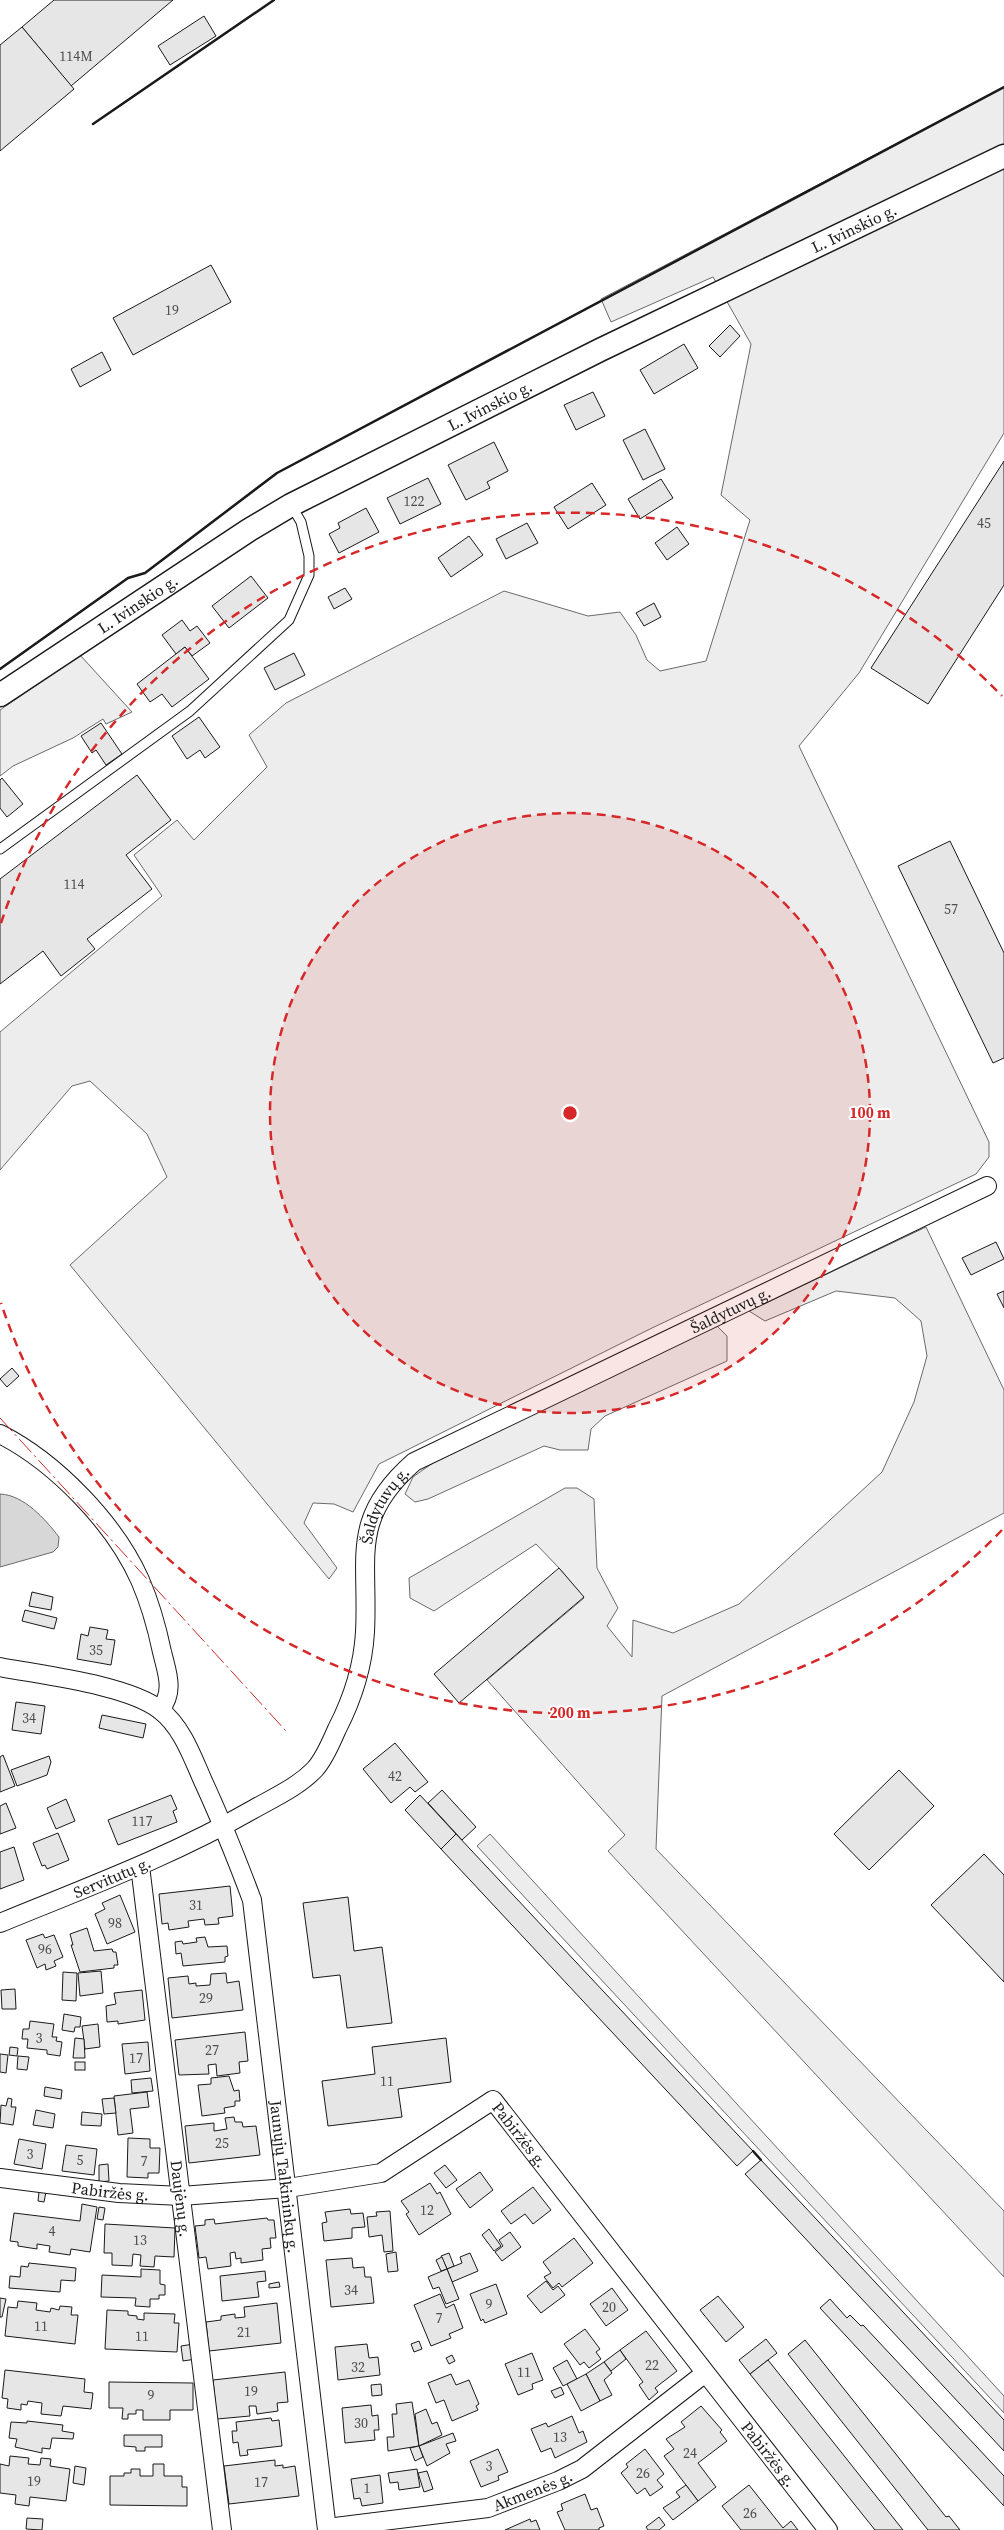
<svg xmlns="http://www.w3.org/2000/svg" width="1004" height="2530" viewBox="0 0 1004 2530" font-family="'Source Serif 4',serif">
<rect width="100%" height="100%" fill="#fff"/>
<g fill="#ededed" stroke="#6a6a6a">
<path d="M1004,87V433L859,673L799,746L989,1142V1157L976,1174L652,1328L379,1464L353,1512L334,1504L313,1503L304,1523L337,1568L329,1579L70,1265L167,1177L147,1134L90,1081L72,1086L0,1170V1032L162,896L134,855L177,820L194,840L267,767L249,735L286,703L504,591L588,616L620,612L636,635L647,660L660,671L706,661L750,520L721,495L751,344L713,277L611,322L601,299Z"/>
<path d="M80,655L132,712L106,724L103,719L73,738L13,766L0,776V710Z"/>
<path d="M926,1227L1004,1390V1513L662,1696L656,1849L1004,2211V2277L608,1851L625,1835L487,1680L584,1598L559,1568L536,1544L434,1611L410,1598L409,1578L565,1488H577L594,1499L597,1568L618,1608L607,1626L632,1657L633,1620L673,1633L739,1604L882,1472L914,1402L927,1356L921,1321L895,1298L836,1291L765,1321L749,1311Z"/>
<path d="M717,1326L727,1336V1361L605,1416L591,1429L588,1450H560L544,1446L428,1499L415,1502L405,1494L413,1477L437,1460Z"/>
<path d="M490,1834L1004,2396V2413L477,1846Z"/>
</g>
<path fill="#d7d7d7" stroke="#6a6a6a" d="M0,1494C24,1495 45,1519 59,1537L58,1547L53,1552L0,1567Z"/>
<g fill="#e6e6e6" stroke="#1a1a1a">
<path d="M54,0H173L71,86L22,27Z"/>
<path d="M204,16L216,36L170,65L158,46Z"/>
<path d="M22,27L74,89L0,151V45Z"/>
<path d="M211,265L231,302L133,355L113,318Z"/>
<path d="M730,325L740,336L720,357L709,346Z"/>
<path d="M684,344L698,368L654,394L640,370Z"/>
<path d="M102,352L111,370L80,387L71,369Z"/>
<path d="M593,392L605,416L576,430L564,405Z"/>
<path d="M645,429L665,469L643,480L623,440Z"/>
<path d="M494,442L508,471L487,482L490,488L466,500L448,465Z"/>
<path d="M1004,461V585L928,704L871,668Z"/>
<path d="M428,478L441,504L400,524L387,498Z"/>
<path d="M661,479L673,498L640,519L628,499Z"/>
<path d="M592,483L606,505L568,529L554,507Z"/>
<path d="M366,508L379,532L339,553L329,534L340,528L338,523Z"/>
<path d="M527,523L538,543L506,559L496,539Z"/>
<path d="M677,527L689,544L667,560L655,543Z"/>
<path d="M469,536L483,555L451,577L438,558Z"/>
<path d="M251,576L268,598L229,628L212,606Z"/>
<path d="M345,588L352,599L334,609L328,597Z"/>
<path d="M654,603L661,617L644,626L636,613Z"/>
<path d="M182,620L190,631L197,626L210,643L192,656L185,647L176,654L162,635Z"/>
<path d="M185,647L209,679L172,707L162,694L150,702L137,684Z"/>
<path d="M294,653L305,675L275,690L264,668Z"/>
<path d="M199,717L220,747L205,758L200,750L187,759L172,736Z"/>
<path d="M101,723L122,754L106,765L96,750L92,753L81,736Z"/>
<path d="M137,775L171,820L126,855L152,889L87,939L95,949L61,976L43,951L0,984V879Z"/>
<path d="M2,778L23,804L7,817L0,808V780Z"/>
<path d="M950,841L1004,953V1058L993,1063L898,866Z"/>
<path d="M996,1242L1004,1259L971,1275L962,1258Z"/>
<path d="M1004,1291V1308L997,1294Z"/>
<path d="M12,1368L19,1376L7,1387L0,1379Z"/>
<path d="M559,1568L584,1597L459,1703L434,1674Z"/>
<path d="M32,1592L53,1597L51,1610L29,1606Z"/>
<path d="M25,1610L57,1618L54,1629L22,1621Z"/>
<path d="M90,1627L108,1630L106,1639L115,1640L111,1665L77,1659L81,1634L88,1636Z"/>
<path d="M16,1702L45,1706L41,1734L12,1730Z"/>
<path d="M102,1715L146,1724L143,1738L99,1728Z"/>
<path d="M395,1743L428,1782L415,1792L410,1787L391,1803L363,1769Z"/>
<path d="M3,1755L15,1786L0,1792V1757Z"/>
<path d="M49,1756L51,1762L47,1775L17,1786L11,1770Z"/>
<path d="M899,1770L934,1806L869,1870L834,1834Z"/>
<path d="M442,1790L476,1827L462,1840L428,1803Z"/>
<path d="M171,1795L177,1809L173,1811L177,1822L118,1845L108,1820Z"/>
<path d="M420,1795L456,1834L441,1849L405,1810Z"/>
<path d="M66,1799L75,1821L56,1829L47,1808Z"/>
<path d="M6,1803L16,1828L0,1834V1806Z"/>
<path d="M58,1833L69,1860L47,1869L45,1865L42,1866L33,1843Z"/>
<path d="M456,1834L753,2151L737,2166L441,1849Z"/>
<path d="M14,1847L24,1880L0,1889V1852Z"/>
<path d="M984,1854L1004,1875V1982L931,1905Z"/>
<path d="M230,1886L233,1916L218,1918L219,1924L205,1925L204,1919L188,1921L189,1927L169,1930L168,1923L162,1924L159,1894Z"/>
<path d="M120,1895L135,1932L107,1944L95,1914L105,1909L102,1903Z"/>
<path d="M348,1897L354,1951L382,1947L392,2023L347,2028L340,1975L313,1978L303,1903Z"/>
<path d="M87,1928L94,1951L112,1949L113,1952H116L118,1965H114V1968L80,1972L71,1945H73L70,1934Z"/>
<path d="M43,1934L45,1938L54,1935L63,1957L54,1961L56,1966L46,1970L45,1964L37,1968L26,1940Z"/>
<path d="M205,1937L208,1947L227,1946L228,1956L225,1957V1962L183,1966L181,1953L176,1954L175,1942L182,1941L183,1944L197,1942L196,1938Z"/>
<path d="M101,1971L103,1993L80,1996L78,1973Z"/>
<path d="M63,1972L77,1973L76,2001L62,2000Z"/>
<path d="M226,1973L227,1983L239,1981L243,2010L172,2018L168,1978L188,1976L189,1984L196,1983V1986L210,1985L211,1974Z"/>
<path d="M15,1989L16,2009H2L1,1990Z"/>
<path d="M142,1990L145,2020L118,2024V2021L107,2022L106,2006L116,2004L114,1993Z"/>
<path d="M64,2014L81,2017L80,2027H75L74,2032L62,2030Z"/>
<path d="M30,2021L54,2024L52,2037H57L56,2041L62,2042L60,2056L47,2054V2050L27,2048L28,2039H22L23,2029H29Z"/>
<path d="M98,2024L100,2047L85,2049L82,2026Z"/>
<path d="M245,2032L248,2061L239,2062L240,2073L217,2076L216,2064L208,2065L209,2074L179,2075L175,2040Z"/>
<path d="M75,2038L84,2039L85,2058H73Z"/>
<path d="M446,2038L451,2082L398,2089L402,2117L328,2126L322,2081L375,2074L372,2047Z"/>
<path d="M148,2042L150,2071L125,2074L122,2044Z"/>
<path d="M10,2047L18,2048L17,2056L9,2055Z"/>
<path d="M0,2054L8,2055L6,2073L0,2072Z"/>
<path d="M18,2056L29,2057L27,2070L17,2069Z"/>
<rect x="75" y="2062" width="10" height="8"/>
<path d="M229,2076L234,2091L239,2090L240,2101H235V2106L224,2108L225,2113L202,2116L198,2085L211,2084V2078Z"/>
<path d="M151,2078L153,2091L132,2093L131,2080Z"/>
<path d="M45,2087L62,2090L61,2099L44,2096Z"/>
<path d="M147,2092L149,2107L130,2109L133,2133L118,2135L114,2096Z"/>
<path d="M8,2098L12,2099L11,2107H16L13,2125L0,2123L1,2105L6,2106Z"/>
<path d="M114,2098L116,2113L104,2114L102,2099Z"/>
<path d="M36,2110L55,2114L53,2128L33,2125Z"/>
<path d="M82,2112L102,2114L101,2126L81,2125Z"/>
<path d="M234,2117L235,2122H242L243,2127L256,2126L260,2155L189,2163L185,2126L214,2123V2131L227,2129L225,2118Z"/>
<path d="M128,2138L150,2139V2148H160L159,2173H148V2178L127,2177Z"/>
<path d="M19,2139L46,2144L42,2169L14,2164Z"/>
<path d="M66,2145L97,2149L94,2175L62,2171Z"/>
<path d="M761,2160L1004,2420V2451L745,2174Z"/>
<path d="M108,2164L109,2181L99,2182V2165Z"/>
<path d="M445,2165L457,2180L446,2188L434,2173Z"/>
<path d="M480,2172L493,2190L470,2208L456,2189Z"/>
<path d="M430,2183L437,2194L440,2192L451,2214L419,2235L406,2214L409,2212L401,2201Z"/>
<path d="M533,2187L551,2210L533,2224L525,2214L511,2224L501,2211Z"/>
<path d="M39,2192H46L44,2202L38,2201Z"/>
<path d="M82,2204L97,2207L90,2252L71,2249L70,2255L49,2252L50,2246L37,2244V2249L18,2246V2242L10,2241L14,2213L80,2221Z"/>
<path d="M99,2207L105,2208L103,2220L97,2219Z"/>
<path d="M350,2209L351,2214L363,2213L365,2227L352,2228V2238L324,2241L322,2223L327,2222L325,2212Z"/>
<path d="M390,2211L393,2251L384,2252L382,2235L369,2237L367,2217L377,2216L376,2212Z"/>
<path d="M267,2218L268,2220H274L276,2238H270L271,2248L262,2249L263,2260L241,2263V2258L236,2259L235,2252L230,2253L231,2266L208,2269L206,2257L199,2258L195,2226L205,2225V2220L214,2219L215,2224Z"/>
<path d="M105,2224L175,2228L174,2257L155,2256L154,2267L140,2266L141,2255L133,2254L132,2266L112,2265V2253H104Z"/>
<path d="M489,2229L501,2246L494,2251L482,2235Z"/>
<path d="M510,2232L521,2247L502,2261L495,2252L503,2246L499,2240Z"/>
<path d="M574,2238L593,2263L562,2287L559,2283L553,2288L544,2277L551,2273L543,2262Z"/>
<path d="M396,2252L398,2271L388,2272L386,2254Z"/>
<path d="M449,2253L454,2266L447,2269L441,2256Z"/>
<path d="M470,2253L478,2271L452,2282L447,2269L462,2263L460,2257Z"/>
<path d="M442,2257L447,2269L441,2271L436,2260Z"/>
<path d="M352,2258L353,2268L364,2267L365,2277H371L374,2303L331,2307L326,2260Z"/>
<path d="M29,2263L76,2268L75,2281L61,2280L60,2292L9,2288L10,2276L20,2277L21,2266L28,2267Z"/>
<path d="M141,2269L160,2270V2284L165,2285V2295H159V2299H150V2307L135,2306L136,2298L101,2297L102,2275L141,2277Z"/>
<path d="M447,2269L459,2299L446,2304L439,2287L433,2289L428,2277Z"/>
<path d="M265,2271L266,2281L257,2282L259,2297L222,2301L220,2276Z"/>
<path d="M546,2281L553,2290L558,2286L565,2295L541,2313L527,2296Z"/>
<path d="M279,2282L280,2287L269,2288V2284Z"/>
<path d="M496,2284L507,2314L485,2323L483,2319L481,2321L470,2294Z"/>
<path d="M612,2288L628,2310L606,2326L590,2304Z"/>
<path d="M440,2294L446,2308L454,2304L463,2328L449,2334L451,2338L431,2346L414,2305Z"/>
<path d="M718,2296L744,2327L726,2342L700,2310Z"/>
<path d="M0,2298L6,2299L2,2317H0Z"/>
<path d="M830,2299L847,2318L850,2315L861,2326L863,2325L1004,2476V2506L820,2308Z"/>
<path d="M18,2301L37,2303L36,2310L50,2312L51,2308L59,2310L60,2306L72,2307L71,2315H78L75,2344L5,2336L8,2307L17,2308Z"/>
<path d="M277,2303L281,2343L209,2351L206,2322L221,2320V2316L235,2314V2318L245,2317L244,2307Z"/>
<path d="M107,2310L128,2311V2315L137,2316V2319L144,2320V2313L175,2314L174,2323H179L177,2352L105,2349Z"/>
<path d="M585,2329L600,2349L596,2352L601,2359L589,2368L584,2362L580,2365L564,2344Z"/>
<path d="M646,2331L677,2371L655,2388L658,2392L649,2400L639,2385L643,2382L620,2350Z"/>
<path d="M766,2339L777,2353L750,2374L739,2360Z"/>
<path d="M805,2340L946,2517L949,2516L960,2530H928L788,2354Z"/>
<path d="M419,2341L422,2349L414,2352L411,2344Z"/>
<path d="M194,2344L196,2359L183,2361L181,2346Z"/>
<path d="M367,2344L369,2358L378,2357L380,2375L338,2380L335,2347Z"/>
<path d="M620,2350L626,2359L611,2371L604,2362Z"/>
<path d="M532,2353L543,2380L532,2384L533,2389L518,2395L505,2364Z"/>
<path d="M452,2355L455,2361L449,2364L446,2358Z"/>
<path d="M567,2360L577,2379L563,2386L553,2368Z"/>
<path d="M768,2360L903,2530H875L750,2374Z"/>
<path d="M604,2362L612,2373L604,2380L612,2395L600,2401L586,2374Z"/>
<path d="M5,2370L85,2379L84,2392L93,2393L91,2409L63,2406L61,2416L41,2414L42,2403L28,2401L27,2405L21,2404V2410L7,2408L8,2399L2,2398Z"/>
<path d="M285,2372L288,2402L277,2403L278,2411L257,2414L256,2406H249L250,2416L217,2419L213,2380Z"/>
<path d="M451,2374L456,2385L469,2380L479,2404L476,2406L478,2410L452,2421L444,2400L436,2403L428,2383Z"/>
<path d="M586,2374L600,2401L581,2411L567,2384Z"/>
<path d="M109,2382L193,2383V2410H170V2420H143V2410H136V2414H128V2419H122L123,2408H109Z"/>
<path d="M381,2384L382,2395L372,2396L371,2385Z"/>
<path d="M561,2387L564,2394L555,2398L551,2391Z"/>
<path d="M412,2402L419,2446L388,2451L387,2437H394L392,2414H397L396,2404Z"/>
<path d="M371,2405L372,2416L378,2415L379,2430H374L375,2440L345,2443L342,2408Z"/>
<path d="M701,2406L722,2430L720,2432L727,2441L698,2463L716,2487L698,2501L664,2456L674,2449L666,2439L685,2427L681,2422Z"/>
<path d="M426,2409L432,2424L437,2422L442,2435L419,2446L415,2414Z"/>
<path d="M572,2416L579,2433L583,2431L587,2442L555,2458L551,2448L541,2452L531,2429L546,2423L548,2427Z"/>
<path d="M271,2418L272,2421L279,2420L282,2446L247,2450L248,2455L240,2456L238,2442L233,2443L232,2431H237L236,2422Z"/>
<path d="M27,2421L63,2425L62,2431L74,2433L73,2439L52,2438L50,2449L42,2448V2453L15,2447L17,2439L9,2438L11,2422L27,2423Z"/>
<path d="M453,2433L456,2441L446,2444L450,2453L427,2466L419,2446Z"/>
<path d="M124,2435H162V2447H145V2451H136V2447L124,2446Z"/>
<path d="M419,2446L423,2457L415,2461L410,2448Z"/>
<path d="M498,2449L508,2472L498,2476L499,2480L481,2487L470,2461Z"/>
<path d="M645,2449L664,2474L657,2480L663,2487L650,2496L645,2488L637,2494L621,2473L628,2467L626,2464Z"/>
<path d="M10,2456L29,2458L28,2464L40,2465L41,2458L51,2459L50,2466L70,2469L66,2501L30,2497L29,2506L15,2504L16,2495L0,2493V2464L9,2466Z"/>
<path d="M275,2460V2466L283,2465V2468L295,2466L299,2496L229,2504L224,2466Z"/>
<path d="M153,2464H164V2476H182V2487H187V2506L110,2505V2476H124V2473H131V2469H140V2476H153Z"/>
<path d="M75,2466L86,2468L84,2485L73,2483Z"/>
<path d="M417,2469L420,2487L399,2490L398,2482L390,2483L388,2473Z"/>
<path d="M427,2471L433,2489L424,2492L418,2473Z"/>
<path d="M380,2475L383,2503L362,2506L360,2498L354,2499L351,2479Z"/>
<path d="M686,2485L698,2501L673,2520L663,2508L680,2497L676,2492Z"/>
<path d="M749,2485L783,2528L791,2521L798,2530H741L722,2506Z"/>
<path d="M585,2494L591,2510L597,2508L604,2526L599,2528V2530H565L557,2512L563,2510L561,2504Z"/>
<path d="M659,2517L665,2525L659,2530H648L646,2527Z"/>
<path d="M27,2518L43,2519L42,2530L26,2529Z"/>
<path d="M530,2519L531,2522L536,2520L540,2530H505Z"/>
</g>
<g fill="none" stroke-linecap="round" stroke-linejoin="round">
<defs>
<path id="service" d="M0,849L190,711L289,620L309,575V556L301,522L291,505"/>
<g id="minor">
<path d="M0,1434C55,1462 114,1522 140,1580C150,1603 157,1628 162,1652C167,1673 175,1691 160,1710"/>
<path id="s1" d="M0,1667C41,1675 129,1685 160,1710C182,1727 192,1756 203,1781C221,1820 237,1860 252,1900L327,2530"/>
<path id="s2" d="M140,1866L222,2530"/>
<path id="s3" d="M0,1923C85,1888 172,1856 252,1810C273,1798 298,1787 315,1769C325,1758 331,1742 337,1729C353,1698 363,1667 365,1632C369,1557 349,1519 414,1462L987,1186"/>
<path id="s4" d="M0,2178L119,2193L181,2196L288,2188L381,2173L493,2100L828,2530"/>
<path id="s5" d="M327,2528L488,2508L558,2481L582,2469L704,2374"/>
</g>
<g id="tertiary">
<path id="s6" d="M0,695L249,530L291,505L600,350L1004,156"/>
</g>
</defs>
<use href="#service" stroke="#1a1a1a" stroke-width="11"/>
<use href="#minor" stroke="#1a1a1a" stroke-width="20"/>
<use href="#tertiary" stroke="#1a1a1a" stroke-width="25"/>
<use href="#service" stroke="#fff" stroke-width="9"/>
<use href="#minor" stroke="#fff" stroke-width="18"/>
<use href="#tertiary" stroke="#fff" stroke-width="22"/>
<g stroke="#1a1a1a" stroke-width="2.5">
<path d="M93,124L274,0"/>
<path d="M0,669L128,578L145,573L277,473L1004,87"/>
<path d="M753,2151L761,2160"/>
</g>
<path stroke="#c62828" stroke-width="1" stroke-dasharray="18 4 2.5 4" stroke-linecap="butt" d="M0,1418L286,1731"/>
</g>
<circle cx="570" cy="1113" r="300" fill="#d62828" fill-opacity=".12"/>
<g fill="none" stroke="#d62828" stroke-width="2.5" stroke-dasharray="9 6">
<circle cx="570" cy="1113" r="300"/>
<path d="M1002 1530A600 600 0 0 1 1 1303M1 923A600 600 0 0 1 1002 696"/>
</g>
<g text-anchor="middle" stroke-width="4" stroke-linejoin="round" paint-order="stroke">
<g font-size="14" fill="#4d4d4d">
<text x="76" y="61">114M</text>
<text x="172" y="315">19</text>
<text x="414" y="506">122</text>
<text x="984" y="528">45</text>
<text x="74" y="889">114</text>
<text x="951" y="914">57</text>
<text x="96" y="1655">35</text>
<text x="29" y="1723">34</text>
<text x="395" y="1781">42</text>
<text x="142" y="1826">117</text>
<text x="196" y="1910">31</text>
<text x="115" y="1928">98</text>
<text x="45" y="1954">96</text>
<text x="206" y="2003">29</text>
<text x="39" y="2043">3</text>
<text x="212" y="2055">27</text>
<text x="136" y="2063">17</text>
<text x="387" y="2086">11</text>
<text x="222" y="2148">25</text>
<text x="30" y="2159">3</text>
<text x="80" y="2165">5</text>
<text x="144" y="2166">7</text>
<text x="427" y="2215">12</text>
<text x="52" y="2236">4</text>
<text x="140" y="2245">13</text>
<text x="351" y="2295">34</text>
<text x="489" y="2309">9</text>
<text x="609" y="2312">20</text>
<text x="439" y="2323">7</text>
<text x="41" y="2331">11</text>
<text x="244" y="2337">21</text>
<text x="142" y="2341">11</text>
<text x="652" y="2370">22</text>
<text x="358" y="2372">32</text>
<text x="524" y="2377">11</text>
<text x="251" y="2396">19</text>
<text x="151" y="2400">9</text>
<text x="361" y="2428">30</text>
<text x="560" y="2442">13</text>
<text x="690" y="2458">24</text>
<text x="489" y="2471">3</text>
<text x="643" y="2478">26</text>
<text x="34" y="2486">19</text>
<text x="261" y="2487">17</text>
<text x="367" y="2493">1</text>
<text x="750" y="2518">26</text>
</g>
<g font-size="16" fill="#1a1a1a" stroke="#fff">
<text dy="6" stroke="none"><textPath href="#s6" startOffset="975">L. Ivinskio g.</textPath></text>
<text dy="6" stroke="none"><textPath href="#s6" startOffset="570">L. Ivinskio g.</textPath></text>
<text dy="6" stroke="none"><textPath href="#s6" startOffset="165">L. Ivinskio g.</textPath></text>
<text dy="6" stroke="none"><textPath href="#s3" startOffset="1036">Šaldytuvų g.</textPath></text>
<text dy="6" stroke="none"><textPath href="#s3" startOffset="631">Šaldytuvų g.</textPath></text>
<text dy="6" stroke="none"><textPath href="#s3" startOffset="121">Servitutų g.</textPath></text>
<text dy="6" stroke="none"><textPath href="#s4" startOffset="561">Pabiržės g.</textPath></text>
<text dy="6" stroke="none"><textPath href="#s1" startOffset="658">Jaunųjų Talkininkų g.</textPath></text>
<text dy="6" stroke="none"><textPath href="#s4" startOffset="111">Pabiržės g.</textPath></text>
<text dy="6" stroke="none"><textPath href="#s2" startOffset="335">Daujėnų g.</textPath></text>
<text dy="6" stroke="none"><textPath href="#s4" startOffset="966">Pabiržės g.</textPath></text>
<text dy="6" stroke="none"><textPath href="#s5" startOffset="210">Akmenės g.</textPath></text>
</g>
</g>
<circle cx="570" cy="1113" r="8" fill="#d62828" stroke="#fff" stroke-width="2.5"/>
<g font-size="15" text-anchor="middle" font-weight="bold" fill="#d62828" stroke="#fff" stroke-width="4" stroke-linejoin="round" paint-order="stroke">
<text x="870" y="1118">100 m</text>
<text x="570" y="1718">200 m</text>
</g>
</svg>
